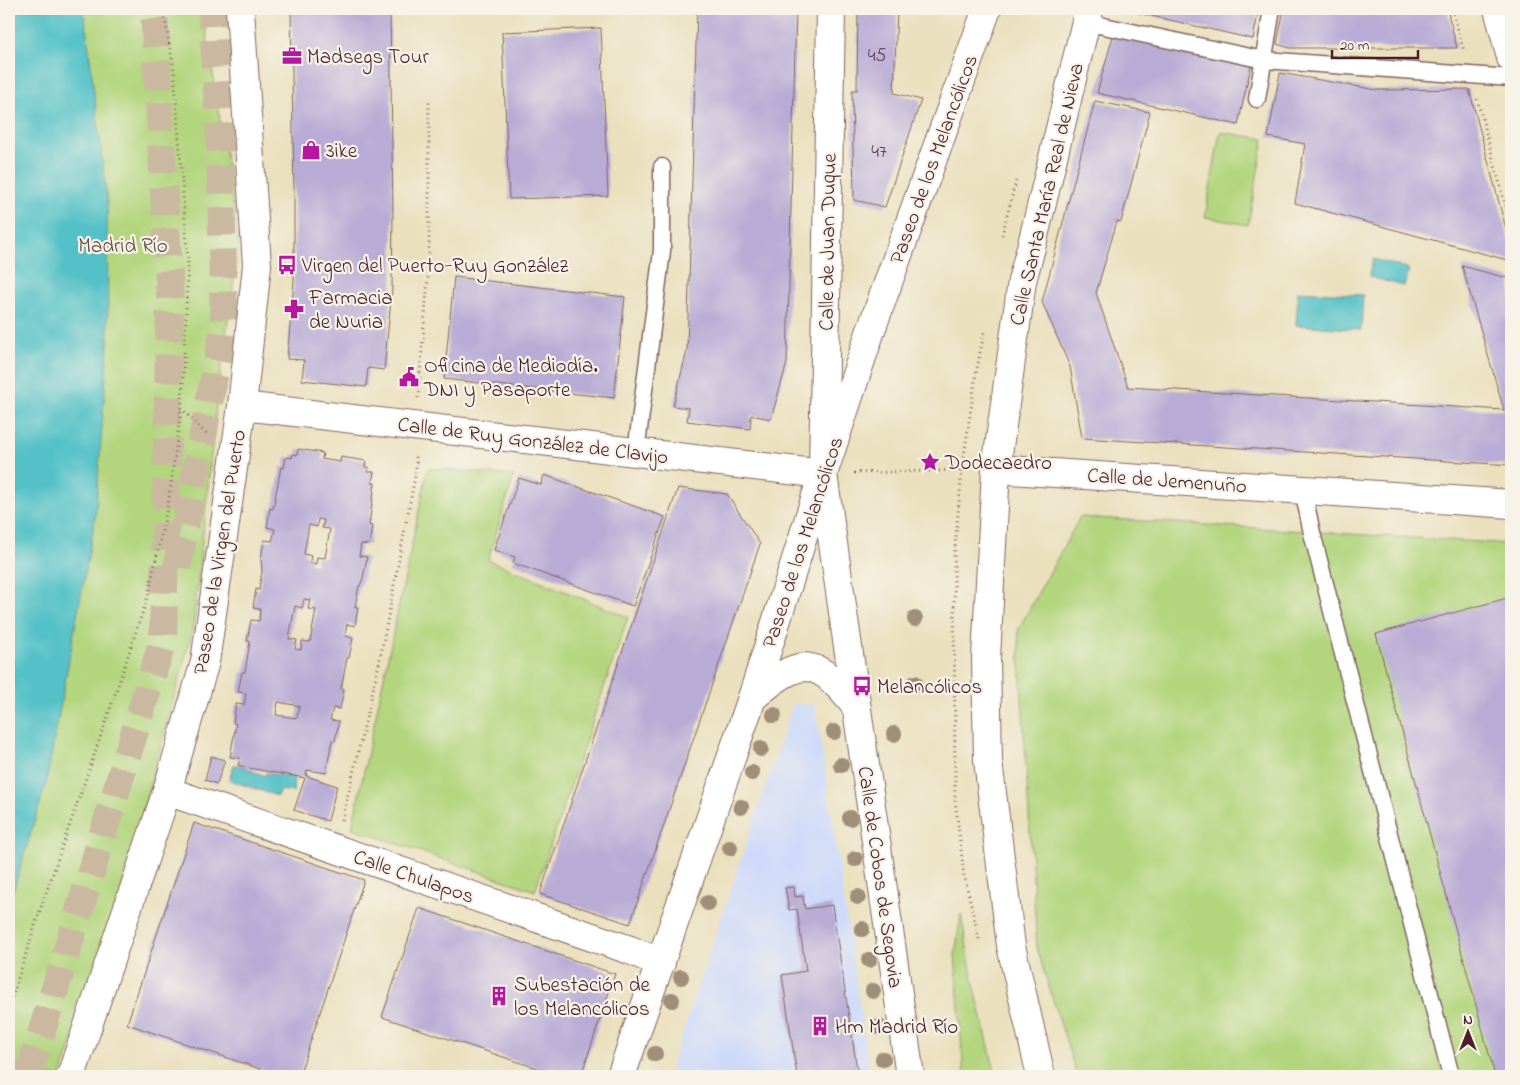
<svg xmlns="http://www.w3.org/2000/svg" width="1520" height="1085" viewBox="0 0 1520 1085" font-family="'Indie Flower',sans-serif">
<rect width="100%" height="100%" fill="#f7f3e8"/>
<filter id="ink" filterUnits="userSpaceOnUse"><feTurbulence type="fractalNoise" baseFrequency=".02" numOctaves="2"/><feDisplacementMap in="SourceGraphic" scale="10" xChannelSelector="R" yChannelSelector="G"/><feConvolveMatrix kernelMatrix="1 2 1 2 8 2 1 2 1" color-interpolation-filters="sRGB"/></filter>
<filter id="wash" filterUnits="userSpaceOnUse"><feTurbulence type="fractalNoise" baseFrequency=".0096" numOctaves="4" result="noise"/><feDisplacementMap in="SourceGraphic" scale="20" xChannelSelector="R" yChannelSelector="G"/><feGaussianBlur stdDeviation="1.12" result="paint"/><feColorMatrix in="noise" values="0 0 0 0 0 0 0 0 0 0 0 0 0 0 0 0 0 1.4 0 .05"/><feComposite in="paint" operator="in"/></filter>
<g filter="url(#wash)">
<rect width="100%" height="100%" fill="#eae0bd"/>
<path fill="#cfdafa" d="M793,704L815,705L870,1076H668Z"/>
<g fill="#b3d57e" stroke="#7e7a54">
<path d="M9,9H203L239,245L217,398L193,629L111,925L61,1076H9Z"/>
<path d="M1220,132L1264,139L1248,225L1205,217Z"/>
<path d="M428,468L514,476L488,560L628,617L535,891L352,828Z"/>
<path d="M1080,517L1511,544V1076H1077L1037,949L1018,630Z"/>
<path d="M961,914L972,976L996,1076H964L955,954Z"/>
</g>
<g fill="#53c1c7" stroke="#4e7079">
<path d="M9,9H84L107,200L108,347L95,519L46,784L9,904Z"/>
<path d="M1373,259L1407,268L1409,271L1404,286L1370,277L1369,274Z"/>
<path d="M1298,291L1363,295L1361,330L1296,325Z"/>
<path d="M234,765H238L265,776L266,773L294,777L293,792L280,790L277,796L229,780Z"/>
</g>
<g id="blocks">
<g fill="#b8abd5" fill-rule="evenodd">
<path d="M291,9H390L393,215L392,289L384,370L368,368L366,387L302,380L304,360L287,359L294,281V195Z"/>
<path d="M697,9H796L787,363L771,419L751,415L750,429L687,421L689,408L673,406L687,351Z"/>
<path d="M858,9H897L894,93L921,100L885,207L854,200L852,90H857Z"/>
<path d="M1121,9H1259L1253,39Z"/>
<path d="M1284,9H1447L1457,48H1290L1277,44Z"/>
<path d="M601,28L608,196L509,199L502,32Z"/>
<path d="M1113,36L1251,66L1238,125L1097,93Z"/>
<path d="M1280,73L1377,90L1469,89L1511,248V261L1295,203L1305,144L1268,137Z"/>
<path d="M1095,101L1150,112L1121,222L1117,221L1096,293L1128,387L1504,410L1462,266L1511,279V465L1082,438L1070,367L1042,302Z"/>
<path d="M454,277L625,297L614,398L444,379Z"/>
<path d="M298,449L323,453L322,459L340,462L341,457L366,461L365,467H369L368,472H374L372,483H375L369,525L372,526L369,545L361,544L359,556L367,557L363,578L360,586H359L355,607H358L355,626L347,624L345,636L353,638L349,658H347L341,689H344L340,709L333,708L330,720L339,721L335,741L332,740L326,773L307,770L306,776L337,786L328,821L294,810L305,778L248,768L238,765L240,758L230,757L236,724L233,723L236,704L244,705L246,693L238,692L242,672H245L250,641H247L251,620L259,621L260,609L253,608L256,589L259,590L262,571L261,559L264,540L272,541L275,529L267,527L270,508L273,509L281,467L284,468L286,457L292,458L293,454L297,455ZM318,519L324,520L322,528L330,529L325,558L317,557L316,564L310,563L311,556L304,554L309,525L317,527ZM304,599L310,600L308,609L316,610L310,642L302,641L301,650L295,649L297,640L289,639L295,606L302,608ZM278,702L299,706L297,718L276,715Z"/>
<path d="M544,475L665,517L633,606L513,563L515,557L494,550L519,478L541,485Z"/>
<path d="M678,488L727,494L760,544L630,924L540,894Z"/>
<path d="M1511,597V1076H1495L1376,634Z"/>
<path d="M211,756L225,760L217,784L205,780Z"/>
<path d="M194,823L364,880L299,1076H281L127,1024Z"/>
<path d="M794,887L795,897L803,896L805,909L832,905L858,1076H797L782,975L806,971L797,909L789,910L785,888Z"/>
<path d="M419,908L615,974L581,1076H561L382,1017Z"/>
</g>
</g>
</g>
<g filter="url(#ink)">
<use href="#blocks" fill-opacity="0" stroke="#82635e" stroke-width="1"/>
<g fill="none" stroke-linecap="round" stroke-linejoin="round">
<g stroke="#cab9a0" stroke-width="28" stroke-dasharray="28 14" stroke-linecap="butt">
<path d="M177,567L224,326L220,142L212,9"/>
<path d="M28,1076L163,640L170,299L154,9"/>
</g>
<defs>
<g id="service">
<path d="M1085,22L1264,60L1511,78"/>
<path d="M1257,99L1272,9"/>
<path d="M636,452L662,251V167"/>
<path d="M1303,490L1312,533L1451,1076"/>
</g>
<g id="minor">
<path d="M831,9L823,474L910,1076"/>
<path d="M242,406L823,474"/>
<path d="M996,469L1511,504"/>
<path d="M752,698C802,655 816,656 857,708"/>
<path d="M167,791L630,950L661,963"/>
<path d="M71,1076L167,791L205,662L242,406L257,265L240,9"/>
<path d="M1041,1076L1011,946L988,761L986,658L996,469L1022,281L1033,240L1089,9"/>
</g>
<path id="tertiary" d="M621,1076L752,698L823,474L871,330L987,9"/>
<path id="secondary" d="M1498,9L1511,58"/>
</defs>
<use href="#service" stroke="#82635e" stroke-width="19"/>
<use href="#minor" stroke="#82635e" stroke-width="30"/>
<use href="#tertiary" stroke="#82635e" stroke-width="30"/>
<use href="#secondary" stroke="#82635e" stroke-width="30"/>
<g stroke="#82635e" stroke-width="3" stroke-dasharray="1 4" stroke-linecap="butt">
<path d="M1452,9L1464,52"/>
<path d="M1477,99L1511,226"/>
<path d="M1002,235L1016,181"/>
<path d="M418,398L429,267V102"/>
<path d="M181,408L208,436"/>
<path d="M854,473L963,470"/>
<path d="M342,820L379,664L416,471V454"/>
<path d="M979,939L964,875L955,799L954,557L962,470L976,374L984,332"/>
<path d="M9,1007L39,913L107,718L148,596L169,499L182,401L188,264L174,69L163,9"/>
</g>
<use href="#service" stroke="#fff" stroke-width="16"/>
<use href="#minor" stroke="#fff" stroke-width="28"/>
<use href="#tertiary" stroke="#fff" stroke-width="28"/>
<use href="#secondary" stroke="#fff" stroke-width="28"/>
</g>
<g fill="#a08f78">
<circle cx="915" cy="619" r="8"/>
<circle cx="915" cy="683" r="8"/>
<circle cx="774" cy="715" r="8"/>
<circle cx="834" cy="732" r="8"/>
<circle cx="894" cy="734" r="8"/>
<circle cx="761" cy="749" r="8"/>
<circle cx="841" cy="765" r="8"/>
<circle cx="752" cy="773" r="8"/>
<circle cx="741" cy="807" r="8"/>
<circle cx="850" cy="818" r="8"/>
<circle cx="730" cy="848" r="8"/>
<circle cx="855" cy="859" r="8"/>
<circle cx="858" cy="897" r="8"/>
<circle cx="708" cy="903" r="8"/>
<circle cx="862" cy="929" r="8"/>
<circle cx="869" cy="960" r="8"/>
<circle cx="681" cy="977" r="8"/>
<circle cx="873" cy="991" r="8"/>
<circle cx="672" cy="1000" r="8"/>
<circle cx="879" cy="1027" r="8"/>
<circle cx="655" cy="1054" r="8"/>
<circle cx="883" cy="1059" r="8"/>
</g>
</g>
<defs>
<symbol id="office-bare" viewBox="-9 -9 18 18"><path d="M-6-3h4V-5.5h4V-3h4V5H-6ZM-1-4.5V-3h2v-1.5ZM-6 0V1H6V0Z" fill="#b5179e" stroke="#f7f3e8" stroke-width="2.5" paint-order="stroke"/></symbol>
<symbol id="shop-bare" viewBox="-9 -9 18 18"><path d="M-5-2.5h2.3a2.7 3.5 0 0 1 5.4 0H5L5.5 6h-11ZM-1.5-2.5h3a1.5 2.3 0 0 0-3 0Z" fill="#b5179e" stroke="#f7f3e8" stroke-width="2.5" paint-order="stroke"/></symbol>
<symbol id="bus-bare" viewBox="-9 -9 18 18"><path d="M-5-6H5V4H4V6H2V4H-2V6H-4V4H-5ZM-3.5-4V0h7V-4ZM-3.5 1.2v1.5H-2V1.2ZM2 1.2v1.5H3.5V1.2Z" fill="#b5179e" stroke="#f7f3e8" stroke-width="2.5" paint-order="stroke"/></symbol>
<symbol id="pharmacy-bare" viewBox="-9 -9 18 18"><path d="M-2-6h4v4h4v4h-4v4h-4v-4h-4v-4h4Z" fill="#b5179e" stroke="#f7f3e8" stroke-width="2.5" paint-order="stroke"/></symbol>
<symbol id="civic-bare" viewBox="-9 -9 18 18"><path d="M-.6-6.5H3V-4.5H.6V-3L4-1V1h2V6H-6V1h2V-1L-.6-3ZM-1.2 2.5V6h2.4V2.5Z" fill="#b5179e" stroke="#f7f3e8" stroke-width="2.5" paint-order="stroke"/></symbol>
<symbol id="sight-bare" viewBox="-9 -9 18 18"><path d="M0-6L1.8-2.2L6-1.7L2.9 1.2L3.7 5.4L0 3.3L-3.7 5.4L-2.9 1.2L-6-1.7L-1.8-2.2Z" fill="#b5179e" stroke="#f7f3e8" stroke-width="2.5" paint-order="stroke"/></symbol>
<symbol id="building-bare" viewBox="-9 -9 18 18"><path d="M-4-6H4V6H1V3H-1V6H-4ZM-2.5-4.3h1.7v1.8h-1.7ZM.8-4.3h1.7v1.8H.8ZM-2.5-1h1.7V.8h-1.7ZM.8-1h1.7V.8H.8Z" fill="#b5179e" stroke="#f7f3e8" stroke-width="2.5" paint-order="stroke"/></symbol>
</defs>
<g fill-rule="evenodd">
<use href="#office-bare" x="278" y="42" width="28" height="28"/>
<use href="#shop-bare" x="297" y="136" width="28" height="28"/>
<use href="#bus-bare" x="273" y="251" width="28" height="28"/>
<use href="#pharmacy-bare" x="280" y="295" width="28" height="28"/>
<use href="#civic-bare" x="395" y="363" width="28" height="28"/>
<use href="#sight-bare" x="916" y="448" width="28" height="28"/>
<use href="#bus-bare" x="848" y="672" width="28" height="28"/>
<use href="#building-bare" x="485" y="982" width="28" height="28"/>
<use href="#building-bare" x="806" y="1012" width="28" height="28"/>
</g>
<g text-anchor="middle" stroke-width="4.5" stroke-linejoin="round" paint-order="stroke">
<g font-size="19" fill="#664256">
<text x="877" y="61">45</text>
<text x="879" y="157">47</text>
</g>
<g font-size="21" fill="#4a1f2b" stroke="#f7f3e8" text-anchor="start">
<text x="307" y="63">Madsegs Tour</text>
<text x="326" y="157">3ike</text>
<text x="302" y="272">Virgen del Puerto-Ruy González</text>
<text x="309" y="304">Farmacia<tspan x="309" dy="24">de Nuria</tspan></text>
<text x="424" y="372">Oficina de Mediodía.<tspan x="424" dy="24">DNI y Pasaporte</tspan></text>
<text x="945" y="469">Dodecaedro</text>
<text x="877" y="693">Melancólicos</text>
<text x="514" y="991">Subestación de<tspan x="514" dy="24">los Melancólicos</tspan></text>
<text x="835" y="1033">Hm Madrid Río</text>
</g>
<g font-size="21" fill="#4a1f2b" stroke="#f7f3e8">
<text transform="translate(933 159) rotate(-70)" y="7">Paseo de los Melancólicos</text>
<text transform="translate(1046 194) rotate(-77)" y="7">Calle Santa María Real de Nieva</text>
<text transform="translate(827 242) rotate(-89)" y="7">Calle de Juan Duque</text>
<text transform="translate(533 440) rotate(7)" y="7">Calle de Ruy González de Clavijo</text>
<text transform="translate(1167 480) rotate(4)" y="7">Calle de Jemenuño</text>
<text transform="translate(802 542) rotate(-72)" y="7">Paseo de los Melancólicos</text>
<text transform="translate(219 552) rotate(-81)" y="7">Paseo de la Virgen del Puerto</text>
<text transform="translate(414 876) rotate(19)" y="7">Calle Chulapos</text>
<text transform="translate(881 877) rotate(82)" y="7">Calle de Cobos de Segovia</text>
</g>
<g font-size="21" fill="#644c40" stroke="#f7f3e8">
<text x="123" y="252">Madrid Río</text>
</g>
</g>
<rect width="1520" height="1085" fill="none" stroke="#f7f3e8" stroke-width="30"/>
<g transform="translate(1468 1032)" stroke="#f7f3e8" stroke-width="4" paint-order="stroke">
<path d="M0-4L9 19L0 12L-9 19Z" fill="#4a1f2b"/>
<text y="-8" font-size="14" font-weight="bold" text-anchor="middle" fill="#4a1f2b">N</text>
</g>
<path d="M1332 50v8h86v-8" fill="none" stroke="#4a1f2b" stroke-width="2.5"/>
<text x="1340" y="50" font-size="15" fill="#4a1f2b" stroke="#f7f3e8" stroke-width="4" paint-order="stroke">20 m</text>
</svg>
